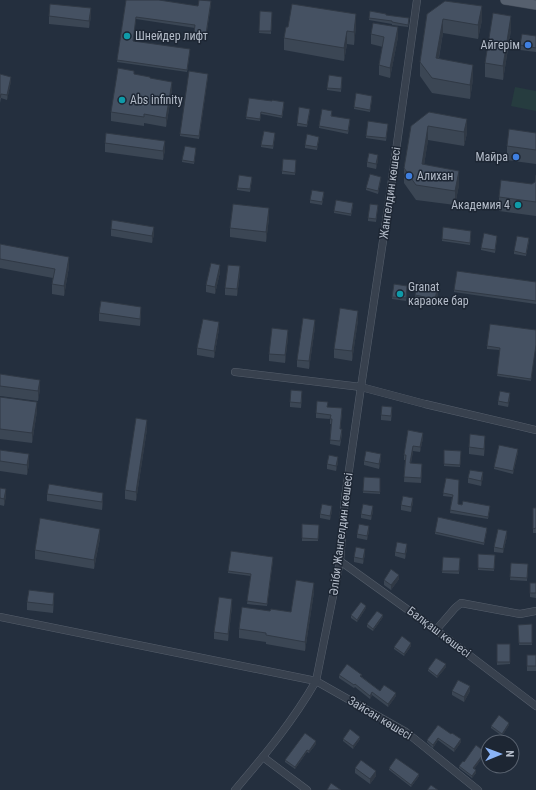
<svg xmlns="http://www.w3.org/2000/svg" width="536" height="790" viewBox="0 0 536 790" font-family="'Roboto Condensed',sans-serif">
<rect width="100%" height="100%" fill="#242f3e"/>
<path fill="#263c3f" d="M515,87L536,91V111L511,106Z"/>
<g fill="none" stroke-linecap="round" stroke-linejoin="round">
<defs>
<g id="minor">
<path d="M235,372L361,387L425,404L536,430"/>
<path d="M340,561L436,630L536,706"/>
<path d="M0,617L316,681L406,732L478,790"/>
<path d="M436,630L455,608L461,603L520,614L536,611"/>
<path d="M263,757L307,790"/>
<path d="M235,790C265,755 293,721 316,681L340,561L345,498L361,387L389,201L417,0"/>
</g>
<path id="major" d="M505,0L536,5"/>
</defs>
<use href="#minor" stroke="#565f6c" stroke-width="8"/>
<use href="#major" stroke="#414a57" stroke-width="10"/>
<use href="#minor" stroke="#38414e" stroke-width="7"/>
<use href="#major" stroke="#56606e" stroke-width="9"/>
</g>
<g fill="#3b4654">
<path d="M126,0L198,6L211,4L206,37L194,35L195,28L136,19L133,41L190,51L187,72L117,62Z"/>
<path d="M260,11L272,12L271,34L259,33Z"/>
<path d="M427,14L482,20L478,39L443,33L439,58L473,79L470,99L432,93L420,76V62Z"/>
<path d="M49,16H91L89,28L49,24Z"/>
<path d="M369,18L409,21L408,27L392,25V24L369,20Z"/>
<path d="M356,26L354,45L347,44L344,61L284,50V38L288,27Z"/>
<path d="M511,30L503,80L485,77V63Z"/>
<path d="M371,34L398,37L390,78L379,75V65L383,47L371,44Z"/>
<path d="M536,36V52L520,50V45Z"/>
<path d="M0,74L11,81L7,100L1,98L0,103Z"/>
<path d="M134,74L150,78L172,91L166,127L144,123V126L111,121V112Z"/>
<path d="M208,76L199,139L180,136V134Z"/>
<path d="M342,79L341,92L327,90V88Z"/>
<path d="M249,98L284,105L282,118L261,114L260,121L246,119Z"/>
<path d="M372,99L370,112L354,109V107Z"/>
<path d="M310,111L307,127L297,126V123Z"/>
<path d="M429,112L467,133L464,146L428,140L424,165L459,185L455,205L416,200L404,183V168Z"/>
<path d="M332,114V116L350,121L348,134L319,128V126Z"/>
<path d="M388,124L386,141L366,138V136Z"/>
<path d="M536,133V164L507,160V146Z"/>
<path d="M275,135L273,149L261,147V145Z"/>
<path d="M319,139L317,150L305,148V145Z"/>
<path d="M105,143L165,150L163,160L105,152Z"/>
<path d="M196,150L194,164L182,162V160Z"/>
<path d="M378,160L376,169L367,167V162Z"/>
<path d="M296,163L295,175L282,174V171Z"/>
<path d="M536,175V216L499,211V197L532,184L535,182Z"/>
<path d="M252,179L250,192L237,190V188Z"/>
<path d="M381,179L378,194L366,190V188Z"/>
<path d="M324,194L322,205L310,203V200Z"/>
<path d="M353,206L351,216L334,213V211Z"/>
<path d="M378,207L376,222L368,221V218Z"/>
<path d="M269,218L266,242L230,237V228Z"/>
<path d="M111,229L154,234L152,243L111,236Z"/>
<path d="M471,234L470,245L442,241V239Z"/>
<path d="M497,238L495,253L481,250V248Z"/>
<path d="M529,241L526,256L514,254V251Z"/>
<path d="M0,244L69,267L64,296L52,294V284L53,278L0,268Z"/>
<path d="M220,272L215,294L206,292V285Z"/>
<path d="M240,273L237,296L225,295V288Z"/>
<path d="M536,282V304L454,292V290Z"/>
<path d="M407,288L406,301L392,299V297Z"/>
<path d="M438,293L435,307L415,302V295Z"/>
<path d="M99,313L141,314L140,326L99,321Z"/>
<path d="M358,320L352,361L334,358V349Z"/>
<path d="M315,327L309,369L297,367V360Z"/>
<path d="M219,329L214,358L197,355V348Z"/>
<path d="M536,330L531,381L497,376L500,350L487,349V346Z"/>
<path d="M288,337L285,363L269,361V354Z"/>
<path d="M0,374L40,389L38,401L0,396Z"/>
<path d="M302,396L301,408L290,407V402Z"/>
<path d="M0,397L37,411L32,443L0,439Z"/>
<path d="M510,398L508,407L498,405V401Z"/>
<path d="M328,407L342,413L340,429L342,434L340,446L330,444L331,424H330V419L316,418V413Z"/>
<path d="M392,412L391,421L381,420V415Z"/>
<path d="M147,429L136,501L125,499V490Z"/>
<path d="M408,430L423,438L420,452L413,451L411,463L422,469L421,483L404,482L405,460H404V455Z"/>
<path d="M485,443L484,456L469,454V447Z"/>
<path d="M0,450L29,464L27,475L0,471Z"/>
<path d="M444,450L461,451L460,467L444,466Z"/>
<path d="M518,452L513,474L494,469V467Z"/>
<path d="M381,459L379,469L364,465V461Z"/>
<path d="M338,462L336,471L327,469V464Z"/>
<path d="M364,477L380,478V494L363,493Z"/>
<path d="M483,477L481,486L468,483V478Z"/>
<path d="M446,478L458,504L490,508L488,519L450,513L452,497L443,496Z"/>
<path d="M0,488L6,496L4,506L0,505Z"/>
<path d="M47,494L103,500L102,510L47,501Z"/>
<path d="M413,502L411,512L401,510V505Z"/>
<rect x="533" y="508" width="3" height="25"/>
<path d="M332,511L330,520L320,518V514Z"/>
<path d="M373,511L371,520L361,518V514Z"/>
<path d="M302,524L319,525L318,541H302Z"/>
<path d="M487,530L484,545L435,534V532Z"/>
<path d="M369,531L367,540L357,538V534Z"/>
<path d="M507,536L503,553L494,552V547Z"/>
<path d="M100,538L94,569L35,559V550Z"/>
<path d="M407,549L405,559L395,556V552Z"/>
<path d="M365,554L363,564L354,562V557Z"/>
<path d="M478,554L495,555L494,571L478,570Z"/>
<path d="M443,557L460,558L459,574L442,573Z"/>
<path d="M273,560L267,606L247,604L251,576L228,573V571Z"/>
<path d="M511,563L528,564L527,581L510,580Z"/>
<path d="M399,579L391,590L384,585V580Z"/>
<path d="M530,583H536V598L530,597Z"/>
<path d="M314,592L305,651L266,644V642L239,638V629L270,611L291,612Z"/>
<path d="M54,600L53,613L27,610V602Z"/>
<path d="M232,606L228,641L214,639V632Z"/>
<path d="M366,608L357,622L351,618V615Z"/>
<path d="M383,617L373,631L367,627V624Z"/>
<path d="M532,624V645H519L518,625Z"/>
<path d="M497,644H510V664L497,665Z"/>
<path d="M411,646L404,656L394,649V647Z"/>
<rect x="527" y="655" width="9" height="16"/>
<path d="M446,667L437,678L428,671V669Z"/>
<path d="M339,675L362,677L380,691L396,696L388,707L372,695L370,699L355,687L354,688L339,678Z"/>
<path d="M452,691H470L464,702L452,695Z"/>
<path d="M438,725L461,742L454,752L438,740L433,748L427,742V740Z"/>
<path d="M509,725L502,736L491,728V726Z"/>
<path d="M343,739H360L353,749L343,741Z"/>
<path d="M316,744L309,753L307,752L295,769L285,762V760Z"/>
<path d="M485,754L474,769L476,773L472,778L459,768V766L464,762Z"/>
<path d="M355,768L376,776L370,784L355,773Z"/>
<path d="M389,768L419,776L411,787L389,770Z"/>
</g>
<g fill="#303945">
<path d="M482,6V20L478,39V25Z"/>
<path d="M91,8V16L89,28V21Z"/>
<path d="M356,14V26L354,45V32Z"/>
<path d="M511,16V30L503,80V66Z"/>
<path d="M443,19V33L436,72V58Z"/>
<path d="M398,27V37L390,78V68Z"/>
<path d="M347,31V44L344,61V48Z"/>
<path d="M473,65V79L470,99V85Z"/>
<path d="M11,77V81L7,100V95Z"/>
<path d="M172,82V91L166,127V118Z"/>
<path d="M467,119V133L464,146V132Z"/>
<path d="M428,126V140L422,178V164Z"/>
<path d="M165,141V150L163,160V151Z"/>
<path d="M378,155V160L376,169V164Z"/>
<path d="M459,171V185L455,205V191Z"/>
<path d="M381,177V179L378,194V191Z"/>
<path d="M269,208V218L266,242V232Z"/>
<path d="M154,227V234L152,243V236Z"/>
<path d="M69,257V267L64,296V286Z"/>
<path d="M220,265V272L215,294V287Z"/>
<path d="M240,266V273L237,296V289Z"/>
<path d="M438,286V293L435,307V299Z"/>
<path d="M141,307V314L140,326V319Z"/>
<path d="M358,311V320L352,361V351Z"/>
<path d="M315,320V327L309,369V361Z"/>
<path d="M219,322V329L214,358V351Z"/>
<path d="M288,330V337L285,363V355Z"/>
<path d="M40,380V389L38,401V391Z"/>
<path d="M510,393V398L508,407V403Z"/>
<path d="M37,402V411L32,443V433Z"/>
<path d="M147,420V429L136,501V492Z"/>
<path d="M423,433V438L420,452V447Z"/>
<path d="M485,436V443L484,456V449Z"/>
<path d="M413,446V451L410,468V463Z"/>
<path d="M518,449V452L513,474V471Z"/>
<path d="M29,454V464L27,475V465Z"/>
<path d="M381,454V459L379,469V464Z"/>
<path d="M338,457V462L336,471V466Z"/>
<path d="M483,472V477L481,486V481Z"/>
<path d="M6,489V496L4,506V499Z"/>
<path d="M103,493V500L102,510V502Z"/>
<path d="M413,498V502L411,512V507Z"/>
<path d="M332,506V511L330,520V516Z"/>
<path d="M373,506V511L371,520V516Z"/>
<path d="M369,526V531L367,540V536Z"/>
<path d="M100,529V538L94,569V560Z"/>
<path d="M507,531V536L503,553V549Z"/>
<path d="M407,544V549L405,559V554Z"/>
<path d="M365,549V554L363,564V559Z"/>
<path d="M399,575V579L391,590V585Z"/>
<path d="M314,583V592L305,651V642Z"/>
<path d="M54,593V600L53,613V605Z"/>
<path d="M232,599V606L228,641V634Z"/>
<path d="M366,606V608L357,622V620Z"/>
<path d="M383,615V617L373,631V629Z"/>
<path d="M411,643V646L404,656V654Z"/>
<path d="M446,664V667L437,678V676Z"/>
<path d="M470,686V691L464,702V697Z"/>
<path d="M372,692V695L370,699V696Z"/>
<path d="M396,693V696L388,707V704Z"/>
<path d="M509,723V725L502,736V734Z"/>
<path d="M360,737V739L353,749V746Z"/>
<path d="M438,738V740L433,748V745Z"/>
<path d="M461,739V742L454,752V749Z"/>
<path d="M316,741V744L309,753V751Z"/>
<path d="M307,750V752L295,769V767Z"/>
<path d="M485,752V754L473,771V768Z"/>
<path d="M476,770V773L472,778V776Z"/>
<path d="M376,771V776L370,784V779Z"/>
<path d="M419,774V776L411,787V785Z"/>
</g>
<g fill="#455162" stroke="#303945">
<path d="M126,0H159L198,6L199,0L211,1L206,34L194,33L195,25L136,17L133,41L190,49L187,70L117,60Z"/>
<path d="M445,1L482,6L478,25L443,19L436,58L473,65L470,85L432,78L420,62L427,14Z"/>
<path d="M50,4L91,8L89,21L49,16Z"/>
<path d="M292,4L356,14L354,32L347,31L344,48L284,38L286,27H288Z"/>
<path d="M260,11L272,12L271,31H259Z"/>
<path d="M370,11L386,14V15L409,18L408,25L392,22V21L369,18Z"/>
<path d="M493,13L511,16L503,66L485,63Z"/>
<path d="M373,23L398,27L390,68L379,65L384,37L371,34Z"/>
<path d="M522,34L536,36V48L520,45Z"/>
<path d="M118,68L134,71V74L150,77V78L172,82L166,118L144,114V117L111,112Z"/>
<path d="M189,71L208,74L199,136L180,134Z"/>
<path d="M0,74L11,77L7,95L1,94L0,98Z"/>
<path d="M329,75L342,77L341,89L327,88Z"/>
<path d="M356,93L372,96L370,110L354,107Z"/>
<path d="M249,98L272,101V100L284,102L282,116L261,112L260,119L246,117Z"/>
<path d="M299,107L310,109L307,125L297,123Z"/>
<path d="M322,109L332,111L331,116L350,119L348,131L319,126Z"/>
<path d="M429,112L467,119L464,132L428,126L422,164L459,171L455,191L416,185L404,168L411,126Z"/>
<path d="M368,121L388,124L386,138L366,136Z"/>
<path d="M509,129L536,133V150L507,146Z"/>
<path d="M264,131L275,133L273,146L261,145Z"/>
<path d="M106,133L165,141L163,151L105,143Z"/>
<path d="M307,134L319,137L317,147L305,145Z"/>
<path d="M185,146L196,148L194,162L182,160Z"/>
<path d="M369,153L378,155L376,164L367,162Z"/>
<path d="M283,159L296,160L295,173L282,171Z"/>
<path d="M370,174L381,177L378,191L366,188Z"/>
<path d="M239,175L252,177L250,189L237,188Z"/>
<path d="M536,175V202L499,197L501,180L532,184L535,182Z"/>
<path d="M312,190L324,192L322,202L310,200Z"/>
<path d="M336,200L353,203L351,214L334,211Z"/>
<path d="M233,204L269,208L266,232L230,228Z"/>
<path d="M370,204L378,205L376,219L368,218Z"/>
<path d="M112,220L154,227L152,236L111,229Z"/>
<path d="M443,227L471,231L470,243L442,239Z"/>
<path d="M484,233L497,236L495,250L481,248Z"/>
<path d="M517,236L529,238L526,254L514,251Z"/>
<path d="M0,244L69,257L64,286L52,284L55,269L0,259Z"/>
<path d="M211,263L220,265L215,287L206,285Z"/>
<path d="M228,265L240,266L237,289L225,288Z"/>
<path d="M457,271L536,282V301L454,290Z"/>
<path d="M418,282L438,286L435,299L415,295Z"/>
<path d="M394,284L407,286L406,298L392,297Z"/>
<path d="M101,301L141,307L140,319L99,313Z"/>
<path d="M340,308L358,311L352,351L334,349Z"/>
<path d="M303,318L315,320L309,361L297,360Z"/>
<path d="M203,319L219,322L214,351L197,348Z"/>
<path d="M490,324L536,330V345L531,379L497,374L500,348L487,346Z"/>
<path d="M272,328L288,330L285,355L269,354Z"/>
<path d="M0,374L40,380L38,391L0,386Z"/>
<path d="M291,390L302,391L301,403L290,402Z"/>
<path d="M500,391L510,393L508,403L498,401Z"/>
<path d="M0,397L37,402L32,433L0,429Z"/>
<path d="M317,401L328,402L327,407L342,408L340,429H342L340,441L330,440L332,419H330L331,415L316,413Z"/>
<path d="M382,406L392,407L391,416L381,415Z"/>
<path d="M136,418L147,420L136,492L125,490Z"/>
<path d="M408,430L423,433L420,447L413,446L410,463L422,464L421,478L404,477L406,455H404Z"/>
<path d="M470,434L485,436L484,449L469,447Z"/>
<path d="M499,445L518,449L513,471L494,467Z"/>
<path d="M0,450L29,454L27,465L0,461Z"/>
<path d="M444,450L461,451L460,465L444,464Z"/>
<path d="M366,451L381,454L379,464L364,461Z"/>
<path d="M329,455L338,457L336,466L327,464Z"/>
<path d="M470,470L483,472L481,481L468,478Z"/>
<path d="M364,477L380,478V492L363,491Z"/>
<path d="M446,478L459,480L458,504L462,505L463,501L490,506L488,517L450,510L453,495L443,493Z"/>
<path d="M49,484L103,493L102,502L47,494Z"/>
<path d="M0,488L6,489L4,499L0,498Z"/>
<path d="M403,496L413,498L411,507L401,505Z"/>
<path d="M322,504L332,506L330,516L320,514Z"/>
<path d="M363,504L373,506L371,516L361,514Z"/>
<path d="M533,508H536V528L533,529Z"/>
<path d="M438,517L487,528L484,543L435,532Z"/>
<path d="M40,518L100,529L94,560L35,550Z"/>
<path d="M302,524L319,525L318,539L302,538Z"/>
<path d="M359,524L369,526L367,536L357,534Z"/>
<path d="M498,529L507,531L503,549L494,547Z"/>
<path d="M397,542L407,544L405,554L395,552Z"/>
<path d="M356,547L365,549L363,559L354,557Z"/>
<path d="M231,551L273,557L267,604L247,601L251,574L228,571Z"/>
<path d="M478,554L495,555L494,569L478,568Z"/>
<path d="M443,557L460,558L459,571H442Z"/>
<path d="M511,563L528,564L527,578L510,577Z"/>
<path d="M391,569L399,575L391,585L384,580Z"/>
<path d="M296,580L314,583L305,642L266,635V633L239,629L242,607L270,611L271,609L291,612Z"/>
<rect x="530" y="583" width="6" height="10"/>
<path d="M29,590L54,593L53,605L27,602Z"/>
<path d="M219,597L232,599L228,634L214,632Z"/>
<path d="M361,602L366,606L357,620L351,615Z"/>
<path d="M377,611L383,615L373,629L367,624Z"/>
<path d="M532,624V643H519L518,625Z"/>
<path d="M402,636L411,643L404,654L394,647Z"/>
<rect x="497" y="644" width="13" height="18"/>
<rect x="527" y="655" width="9" height="11"/>
<path d="M436,658L446,664L437,676L428,669Z"/>
<path d="M347,664L362,675L360,676L380,691L384,685L396,693L388,704L372,692L370,696L355,684L354,685L339,675Z"/>
<path d="M458,680L470,686L464,697L452,691Z"/>
<path d="M499,715L509,723L502,734L491,726Z"/>
<path d="M438,725L451,734L452,733L461,739L454,749L438,738L433,745L427,740Z"/>
<path d="M350,729L360,737L353,746L343,739Z"/>
<path d="M305,733L316,741L309,751L307,750L295,767L285,760Z"/>
<path d="M476,745L485,752L473,768L476,770L472,776L459,766L463,761L464,762Z"/>
<path d="M396,758L419,774L411,785L389,768Z"/>
<path d="M361,760L376,771L370,779L355,768Z"/>
<path d="M331,783L341,790H327Z"/>
<path d="M431,785L438,790H427Z"/>
</g>
<g fill="#0f9aa8" stroke="#1d2633" stroke-width="1.5">
<circle cx="127" cy="36" r="4"/>
<circle cx="122" cy="100" r="4"/>
<circle cx="518" cy="205" r="4"/>
<circle cx="400" cy="294" r="4"/>
</g>
<g fill="#3f7fe0" stroke="#1d2633" stroke-width="1.5">
<circle cx="528" cy="45" r="4"/>
<circle cx="516" cy="157" r="4"/>
<circle cx="409" cy="176" r="4"/>
</g>
<g text-anchor="middle" stroke-width="3" stroke-linejoin="round" paint-order="stroke">
<g font-size="12" fill="#b4bcc9" stroke="#1d2633" text-anchor="start">
<text x="135" y="40">Шнейдер лифт</text>
<text x="520" y="49" text-anchor="end">Айгерім</text>
<text x="130" y="104">Abs infinity</text>
<text x="508" y="161" text-anchor="end">Майра</text>
<text x="417" y="180">Алихан</text>
<text x="510" y="209" text-anchor="end">Академия 4</text>
<text x="408" y="291">Granat<tspan x="408" dy="14">караоке бар</tspan></text>
</g>
<g font-size="12" fill="#b4bcc9" stroke="#1d2633">
<text transform="translate(390 193) rotate(-82)" y="4">Жангелдин көшесі</text>
<text transform="translate(341 534) rotate(-83)" y="4">Әліби Жангелдин көшесі</text>
<text transform="translate(439 632) rotate(37)" y="4">Балқаш көшесі</text>
<text transform="translate(380 718) rotate(31)" y="4">Зайсан көшесі</text>
</g>
</g>
<g transform="translate(500 754) rotate(89)"><circle r="19" fill="#1d2633" stroke="#59626f"/>
<path d="M0-3L7 15L0 10L-7 15Z" fill="#8ab4f8"/>
<text y="-6" font-size="11" font-weight="bold" text-anchor="middle" fill="#b4bcc9">N</text>
</g>
</svg>
